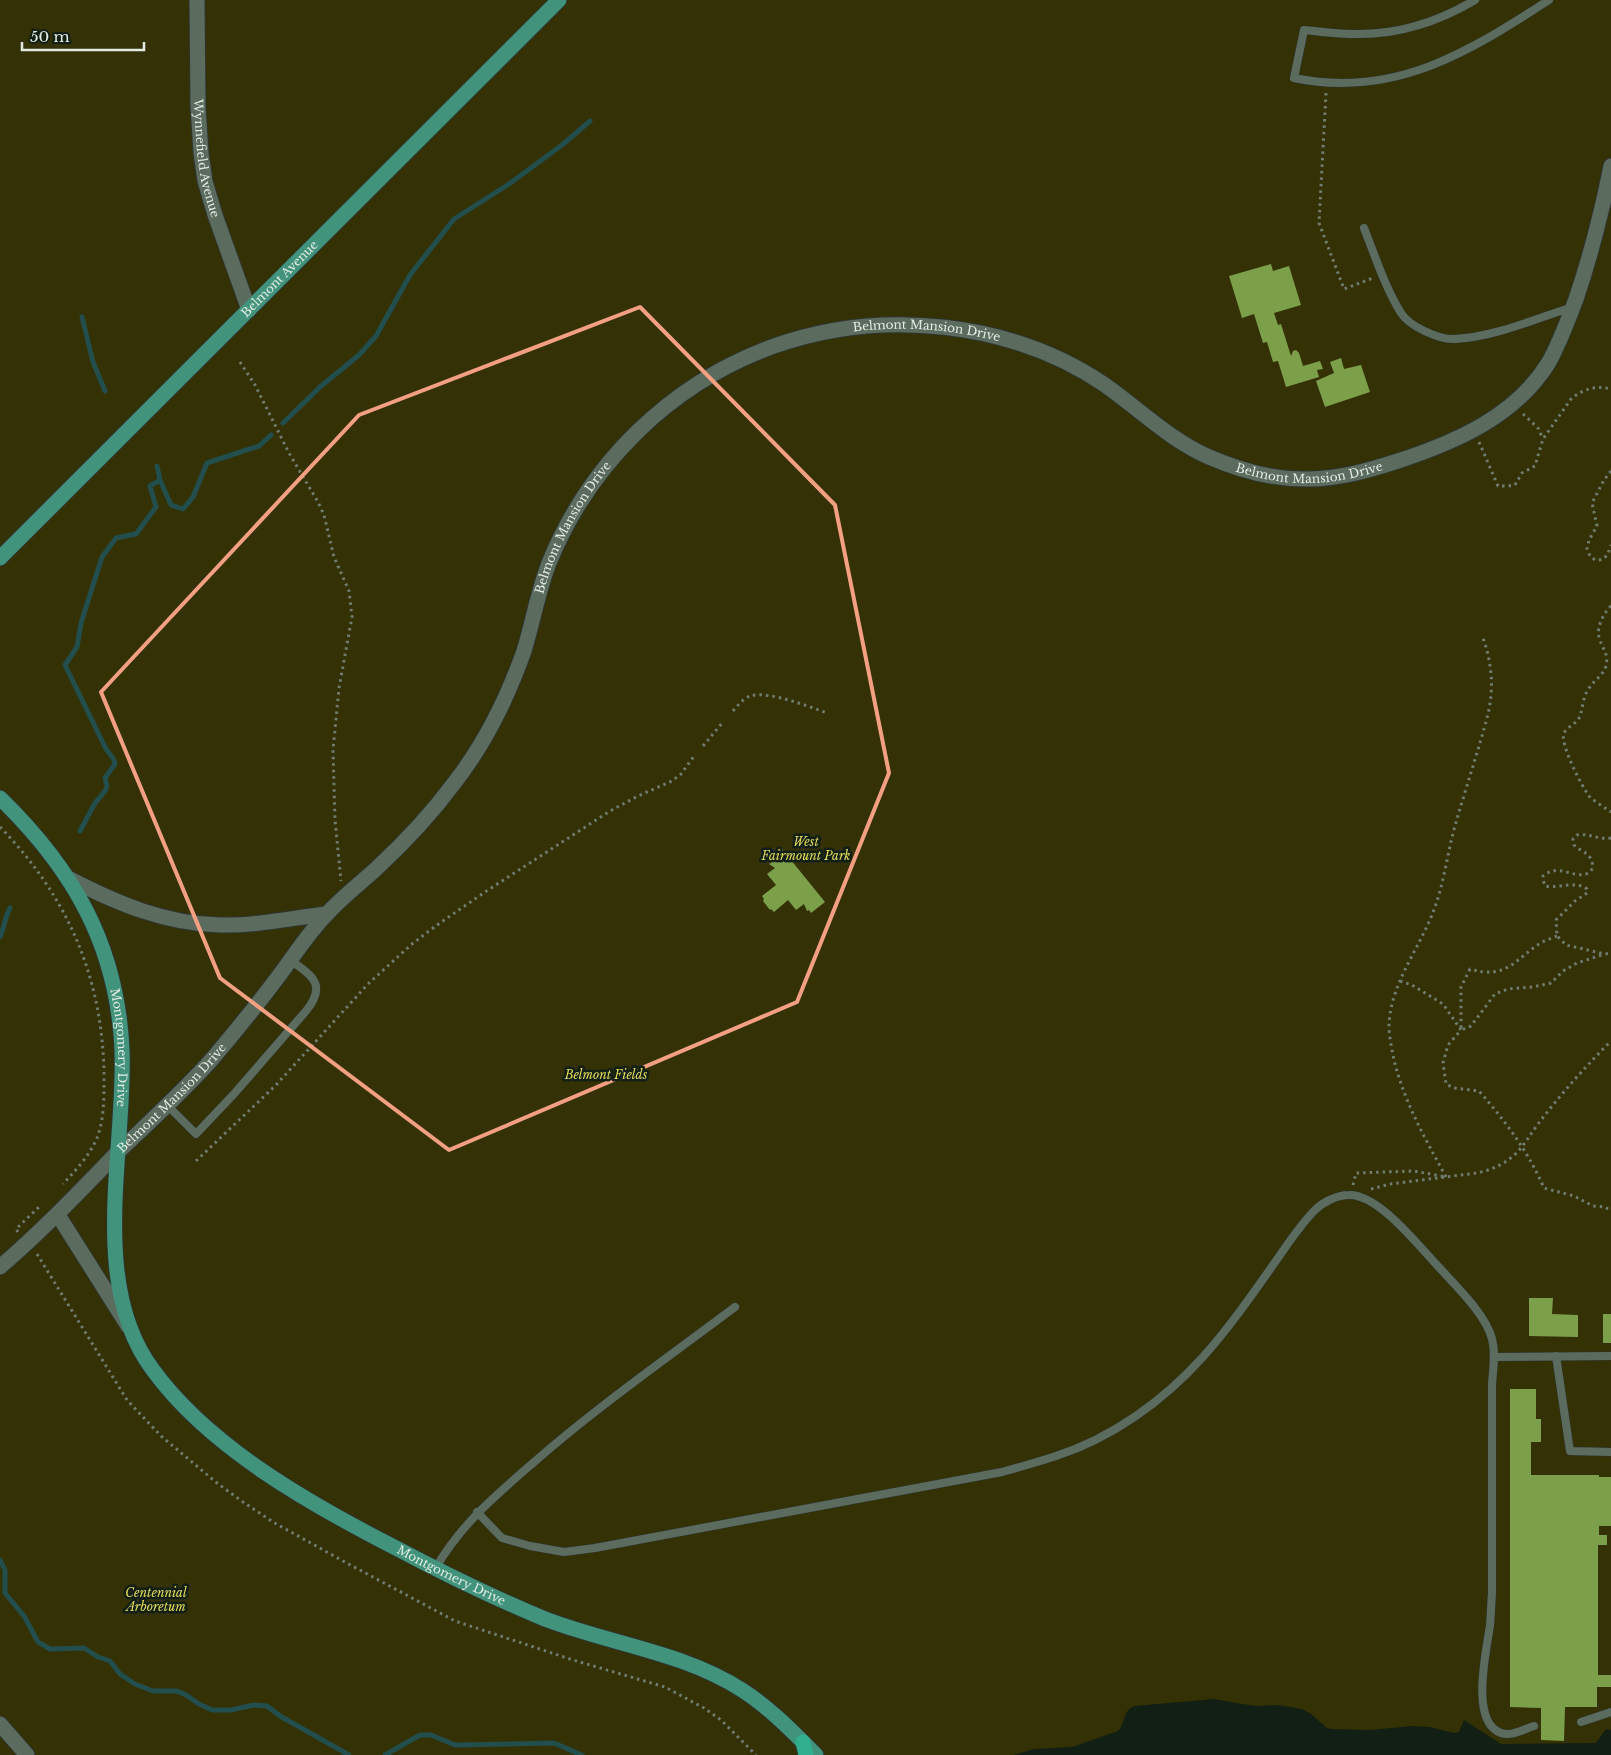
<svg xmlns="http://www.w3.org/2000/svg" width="1611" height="1755" viewBox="0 0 1611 1755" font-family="'Libre Baskerville',serif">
<rect width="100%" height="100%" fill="#121f14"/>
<path fill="#343104" d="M0,0H1611V1730L1606,1729L1596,1743L1501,1744L1464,1720L1459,1732L1454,1733L1430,1727L1413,1726L1370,1730L1332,1729L1327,1728L1311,1714L1302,1709L1278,1705L1257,1706L1242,1704L1214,1699L1135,1706C1122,1710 1126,1723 1118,1731L1072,1747L1034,1749L1013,1755H0Z"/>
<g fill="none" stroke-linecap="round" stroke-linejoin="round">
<g stroke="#224e4d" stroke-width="5">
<path d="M82,317L93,362L105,391"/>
<path d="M283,423L320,387L359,355L376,336L410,275L454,219L509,184L562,145L590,121"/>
<path d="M160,480L171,505L183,509L193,497L207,463L259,446L271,435"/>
<path d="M80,831L95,803L105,791L107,786L105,778L115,764L113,758L106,749L65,665L77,647L81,623L102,557L116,538L136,534L156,507L150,486L160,480L157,466"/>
<path d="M0,937C4,928 5,917 10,908"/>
<path d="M0,1560L5,1570V1593L24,1616L38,1642L50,1649L84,1648L98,1657L110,1661L120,1674L135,1684L153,1691H177L186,1695L199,1704L212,1710H231L254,1705L267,1706L280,1716L349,1755"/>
<path d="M385,1755L420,1735H431L455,1745L554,1743L582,1755"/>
</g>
</g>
<g fill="#7ca04a">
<path d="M1271,264L1273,271L1289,266L1301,305L1274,313L1278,325L1281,324L1291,356L1293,351L1296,350L1299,353L1303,366L1320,361L1323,369L1317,370L1319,377L1286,387L1278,361L1273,362L1267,342L1263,343L1254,314L1242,318L1229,276Z"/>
<path d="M1341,358L1344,369L1361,365L1370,392L1325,407L1316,381L1334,373L1330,362Z"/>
<path d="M782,849L825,902L811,913L809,910L807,911L804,904L796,910L788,900L774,912L771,909L770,910L763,901L764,899L762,896L776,885L767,874L775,868L769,864L771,863L769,860Z"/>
<path d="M1529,1298H1553L1552,1314L1578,1315V1337L1529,1336Z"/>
<rect x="1603" y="1314" width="8" height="29"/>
<path d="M1510,1389H1536V1419H1541V1442H1531V1475H1599V1477H1611V1526H1599V1535H1607V1545H1598V1675H1611V1687H1597V1707H1565L1564,1741L1541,1740V1708L1510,1707Z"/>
</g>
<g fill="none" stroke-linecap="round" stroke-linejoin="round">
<defs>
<g id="service">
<path d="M1475,0C1438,22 1397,35 1354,34C1337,34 1321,32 1304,30L1294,78C1394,99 1469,52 1549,0"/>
<path d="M1364,228C1375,256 1385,287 1401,313C1409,326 1439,340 1455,339C1495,337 1534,319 1573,307"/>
<path d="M168,1106L196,1134L233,1095L306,1011C327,985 313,976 290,960"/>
<path d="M1556,1356L1570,1451L1611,1452"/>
<path d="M1494,1357L1611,1356"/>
<path d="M477,1512L502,1538L530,1546L564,1552L595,1548L1002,1472C1020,1467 1038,1462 1056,1456C1112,1438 1163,1401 1202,1358C1230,1327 1254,1292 1278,1258C1289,1242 1301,1224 1315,1210C1323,1202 1337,1195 1349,1195C1378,1194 1417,1244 1436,1264C1453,1283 1486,1314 1492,1339C1496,1354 1493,1369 1492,1384V1594C1491,1604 1491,1615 1490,1625C1487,1649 1469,1722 1501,1733C1511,1737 1524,1729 1534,1726"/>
<path d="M435,1569C462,1523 494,1497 533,1463C597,1407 667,1358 735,1307"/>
<path d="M1581,1722L1611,1712"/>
</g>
<g id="minor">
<path d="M68,878C116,903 165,924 220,925C255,926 292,918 326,914"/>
<path d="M58,1215L128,1326"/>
<path id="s1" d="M0,1267C41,1232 77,1194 115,1155C148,1123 182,1093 213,1058C235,1032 257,1005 278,977C294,956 308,933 327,914C342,897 361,883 378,867C406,841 432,813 455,782C486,742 507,699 524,651C533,622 538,591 549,563C590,462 672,383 774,346C881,308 1011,321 1105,385C1139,409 1170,440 1209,457C1239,470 1275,480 1309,479C1339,479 1370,470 1398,461C1456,442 1516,416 1549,362C1560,342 1568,320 1576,299C1591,255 1602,211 1611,166"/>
<path d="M0,1724L27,1755"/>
</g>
<g id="tertiary">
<path id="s2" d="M197,0L198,106L201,153L205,181L215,215L249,310"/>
</g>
<g id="primary">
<path id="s3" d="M0,558L559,0"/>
<path id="s4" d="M0,798C73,869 117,945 122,1049C126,1150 88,1284 153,1370C209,1447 310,1504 394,1547C443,1573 494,1598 545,1619C610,1644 683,1652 742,1690C770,1708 793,1732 816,1755"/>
</g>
<path id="motorway" d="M803,1742L806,1755"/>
</defs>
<use href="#service" stroke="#2e352f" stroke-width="9"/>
<use href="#minor" stroke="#2e352f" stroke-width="17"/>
<use href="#tertiary" stroke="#2e352f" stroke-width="17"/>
<use href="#primary" stroke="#2e352f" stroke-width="17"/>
<use href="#motorway" stroke="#2e352f" stroke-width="17"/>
<g stroke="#707c72" stroke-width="3" stroke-dasharray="2.5 4" stroke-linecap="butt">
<path d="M1326,93L1319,223L1344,289L1373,278"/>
<path d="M240,362L255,385L289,453L318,502L324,515L334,557L349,591L352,617L339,688L333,750L335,820L341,881"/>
<path d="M1523,414L1538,428L1543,439"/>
<path d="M1479,442L1498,486H1508L1515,485L1522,473L1535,466L1543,439L1571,399C1583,389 1596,385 1611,389"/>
<path d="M1611,471L1604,480L1592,503L1597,526L1589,540L1587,549L1590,556L1595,560C1606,561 1608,554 1611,545"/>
<path d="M1611,606C1604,612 1596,628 1599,637C1602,649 1609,653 1606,666C1603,676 1595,679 1590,687C1583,695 1583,707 1580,716C1577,724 1568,726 1564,733C1559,742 1582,787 1589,796C1595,802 1604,807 1611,812"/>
<path d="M733,711C738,705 743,699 750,696C767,690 810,707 827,713"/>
<path d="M703,746L723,722"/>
<path d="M0,827C67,896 101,974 104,1070C104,1092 105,1117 97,1138C90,1155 76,1170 63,1184"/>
<path d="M1611,838C1599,840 1589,833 1577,835L1573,839L1574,845C1578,849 1583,851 1587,854C1593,859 1596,871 1586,874C1571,878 1559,863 1543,876V880L1545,886C1559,889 1575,880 1587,889V893L1575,901L1556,920L1557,936L1566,945L1605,954L1611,953"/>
<path d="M1557,936C1552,938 1547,940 1542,942C1515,959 1507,980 1470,969L1461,987V1030L1471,1026L1495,994L1508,989L1533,987L1551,983L1563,971L1577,963L1605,954"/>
<path d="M1400,981L1412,985L1443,1004L1461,1030L1448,1045L1443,1063L1446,1084L1454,1088L1479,1091C1505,1121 1528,1151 1544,1188L1574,1196L1593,1206L1605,1207L1611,1211"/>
<path d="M196,1161L276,1085L368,984L412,944L437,925L485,892L610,811L638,796L672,781L681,774L694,756"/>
<path d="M1446,1177C1425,1138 1405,1104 1394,1060C1392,1049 1389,1037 1389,1026C1390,983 1421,947 1435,907C1445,879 1448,848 1457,819C1467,784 1479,749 1488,714C1494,688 1492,663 1483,638"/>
<path d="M1353,1185L1356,1173L1414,1171L1446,1177"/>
<path d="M1371,1189L1390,1184L1477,1173C1490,1170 1501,1166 1512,1157C1523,1148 1529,1136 1538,1124C1560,1095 1585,1067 1611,1041"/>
<path d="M18,1232L16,1229L39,1207"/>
<path d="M37,1254L127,1400L161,1436L217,1483L243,1502L273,1522L343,1561L455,1621L573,1660L665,1687L704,1708L721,1720L756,1755"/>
</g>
<use href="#service" stroke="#5b6b5e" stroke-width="8"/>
<use href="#minor" stroke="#5b6b5e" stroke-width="15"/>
<use href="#tertiary" stroke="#5b6b5e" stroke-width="15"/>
<use href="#primary" stroke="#42937b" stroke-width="15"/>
<use href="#motorway" stroke="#31ae8e" stroke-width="15"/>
</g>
<path fill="none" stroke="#f3a082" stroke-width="4" stroke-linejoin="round" d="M640,307L835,505L889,773L797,1002L449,1150L220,978L101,692L359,415Z"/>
<g text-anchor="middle" stroke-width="5" stroke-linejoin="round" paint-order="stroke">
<g font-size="12" fill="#e2ebe3" stroke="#121f14">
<text dy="4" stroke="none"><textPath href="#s2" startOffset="159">Wynnefield Avenue</textPath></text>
<text dy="4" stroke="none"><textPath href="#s3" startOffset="395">Belmont Avenue</textPath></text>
<text dy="4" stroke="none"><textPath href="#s1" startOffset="1384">Belmont Mansion Drive</textPath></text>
<text dy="4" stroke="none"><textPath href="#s1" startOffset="1804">Belmont Mansion Drive</textPath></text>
<text dy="4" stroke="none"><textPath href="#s1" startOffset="949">Belmont Mansion Drive</textPath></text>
<text dy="4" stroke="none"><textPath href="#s4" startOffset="285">Montgomery Drive</textPath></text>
<text dy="4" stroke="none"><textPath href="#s1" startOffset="241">Belmont Mansion Drive</textPath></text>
<text dy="4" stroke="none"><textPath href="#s4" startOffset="981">Montgomery Drive</textPath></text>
</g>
<g font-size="12" font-style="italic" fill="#e4dd5a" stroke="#121f14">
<text x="806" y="846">West<tspan x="806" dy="14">Fairmount Park</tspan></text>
<text x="606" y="1079">Belmont Fields</text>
<text x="156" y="1597">Centennial<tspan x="156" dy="14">Arboretum</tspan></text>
</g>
</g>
<path d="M22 42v8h122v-8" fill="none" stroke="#e2ebe3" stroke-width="2.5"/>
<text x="30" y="42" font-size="15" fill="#e2ebe3" stroke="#121f14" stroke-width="4" paint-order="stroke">50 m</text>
</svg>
